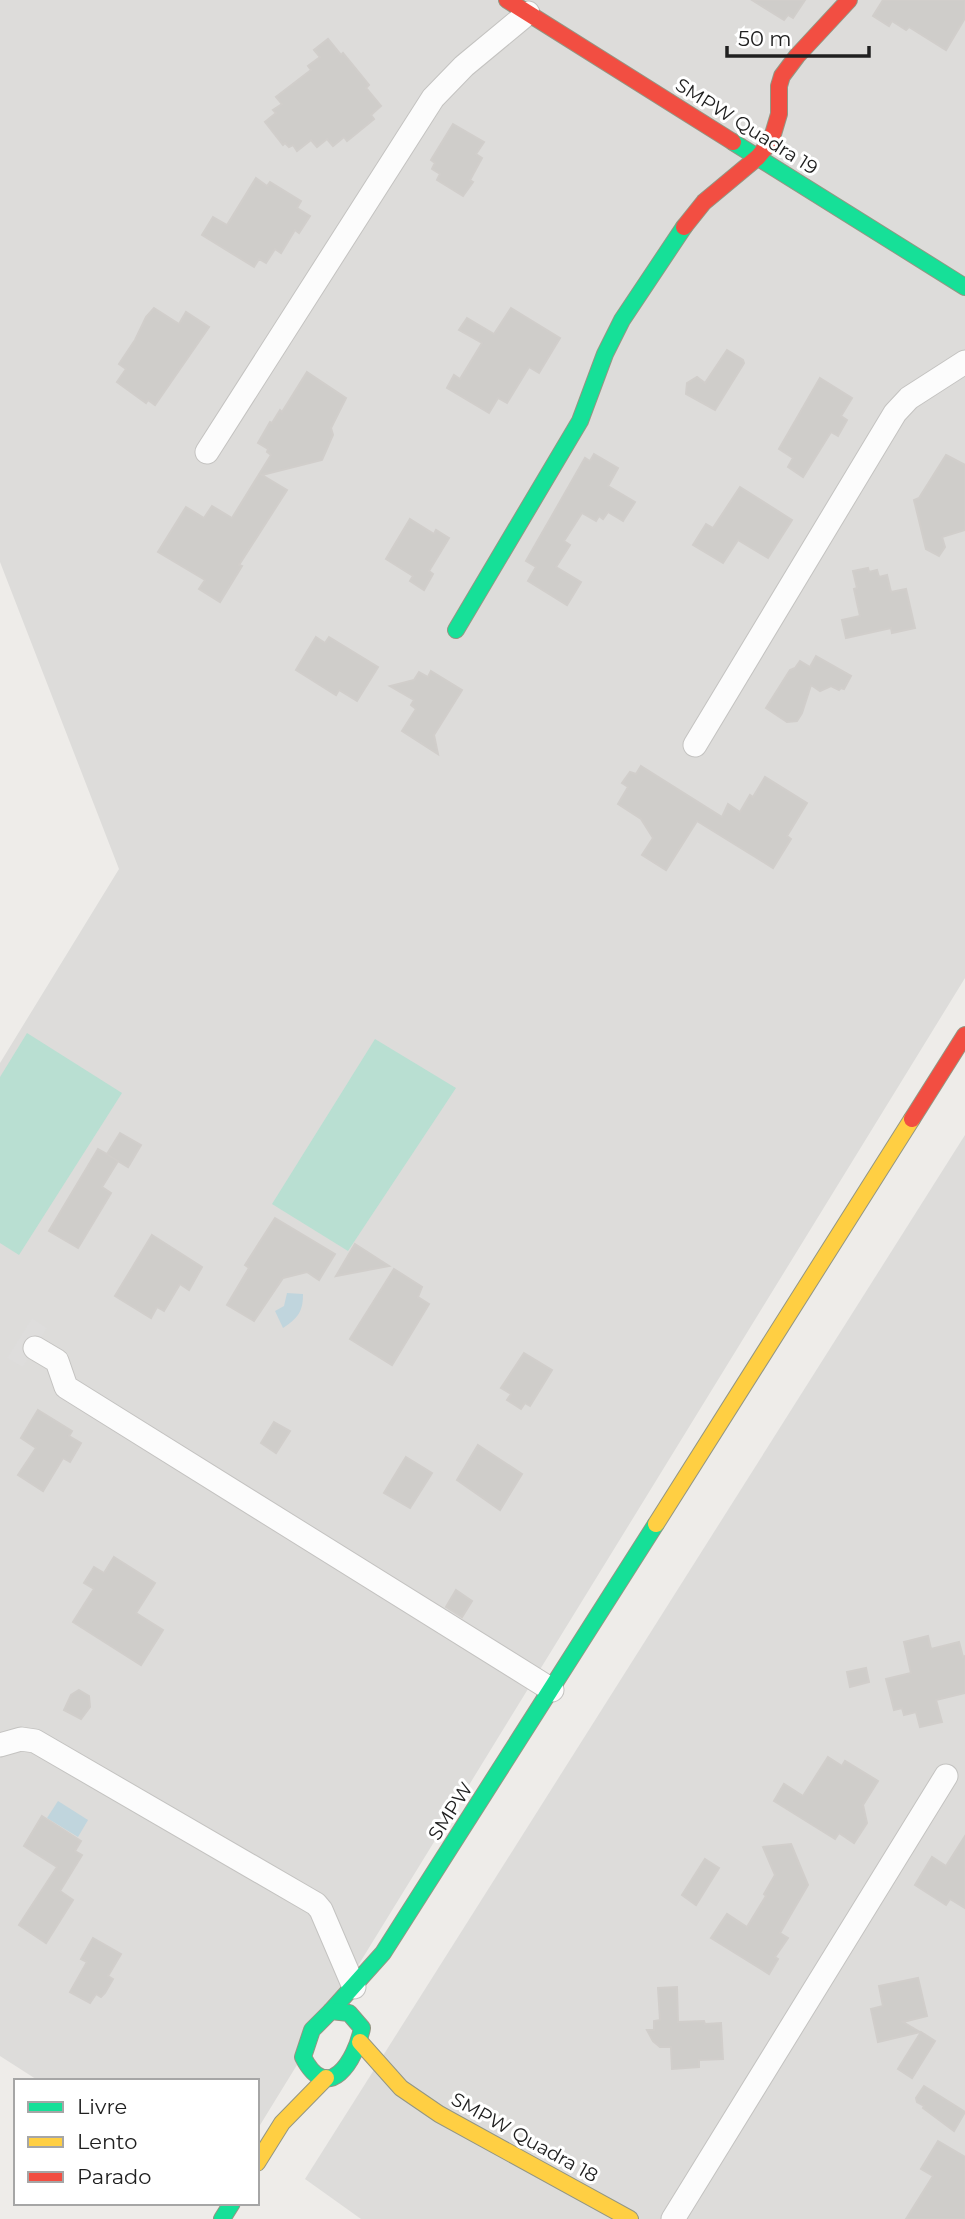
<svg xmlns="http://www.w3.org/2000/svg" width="965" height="2219" viewBox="0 0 965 2219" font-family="Montserrat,sans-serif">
<rect width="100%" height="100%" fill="#eeece9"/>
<g fill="#dddcda">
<path d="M0,0H965V978L257,2130V2081H39L0,2056V1063L119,869L0,562Z"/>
<path d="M965,1135V2219H361L305,2179Z"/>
</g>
<g fill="#b9dfd2">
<path d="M27,1033L122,1093L19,1255L0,1243V1077Z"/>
<path d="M375,1039L456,1088L348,1251L272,1204Z"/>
</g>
<path fill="#dedddc" d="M32,1318L47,1328L23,1367L7,1358Z"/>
<g fill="#c0d5dd">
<path d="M287,1293L303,1294C303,1312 298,1318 283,1328L275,1311L284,1306Z"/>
<path d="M58,1801L88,1820L78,1837L47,1818Z"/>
</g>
<g fill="#cfcdca" stroke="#d1cecb" stroke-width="2">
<path d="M752,0H805L793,18L788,15L784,20Z"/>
<path d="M883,0H965V18L946,50L909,27L906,30L892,21L889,26L873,16Z"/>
<path d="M328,39L341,55L343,53L369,85L366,88L381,106L371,115L374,119L347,141L344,137L333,146L327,139L317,147L311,140L297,151L293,145L289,147L285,143L283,145L265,122L276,113L273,110L282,104L276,97L311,70L308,66L320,57L314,50Z"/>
<path d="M453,124L484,142L476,154L482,158L470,180L473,182L463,196L437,180L440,174L432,169L435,163L431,160Z"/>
<path d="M256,178L267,186L270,182L301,201L297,208L310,216L299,233L295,230L281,253L275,249L266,263L259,259L254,267L202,235L213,217L227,225Z"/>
<path d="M154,308L179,324L186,312L209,327L155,405L148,400L146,403L117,382L126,369L119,364L135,340L146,317Z"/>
<path d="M511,308L560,338L539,373L529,367L507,403L498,398L489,413L447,388L454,375L460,379L482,343L459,330L467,318L494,334Z"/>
<path d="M727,350L743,360L744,363L715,410L686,394L687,383L697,377L705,383Z"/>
<path d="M307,372L346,398L331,428L333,435L322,460L262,475L287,490L239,565L242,566L220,602L199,589L205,580L158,552L186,507L204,518L212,506L232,518L271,455L267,452L268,449L258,443L270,422L272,423L280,410L282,412Z"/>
<path d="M820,378L852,398L841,416L847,420L838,436L831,432L803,477L788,467L793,458L779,449Z"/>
<path d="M594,454L618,468L608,486L635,502L623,521L608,512L603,519L599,516L596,521L582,513L564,541L570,545L556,567L581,582L567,605L528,581L536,567L526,561L585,458L590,461Z"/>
<path d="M946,455L965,465V530L942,537L945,547L939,556L926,549L914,500L919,498Z"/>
<path d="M740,487L792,520L768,558L738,540L723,563L693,545L706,524L713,528Z"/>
<path d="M410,519L434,534L436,530L449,538L429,571L433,574L424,590L410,581L413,576L386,559Z"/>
<path d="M868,568L869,572L877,570L879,577L887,575L891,592L906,589L915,628L892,633L891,628L846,638L842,620L860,616L854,589L857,588L853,571Z"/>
<path d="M316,637L325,643L329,637L378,667L357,701L339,690L336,695L296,670Z"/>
<path d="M816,656L851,676L844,689L841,688L839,690L831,686L820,691L811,685L802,713L797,721L787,722L766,708L790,670L795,668L800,661L810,667Z"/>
<path d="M431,671L462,690L434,735L438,754L402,731L416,709L411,705L414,700L390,686L414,680L419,672L428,677Z"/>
<path d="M641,766L722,817L728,804L740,812L750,795L753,797L765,777L807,803L787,836L791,839L773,868L697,821L666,870L642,855L653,838L641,819L618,804L628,787L622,783L630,772L636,774Z"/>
<path d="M120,1133L141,1145L128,1167L108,1155L118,1161L102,1187L111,1193L78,1248L49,1231L98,1149L107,1154Z"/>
<path d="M275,1218L335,1254L319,1280L307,1272L283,1278L254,1321L227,1305L249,1268L245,1265Z"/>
<path d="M152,1235L202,1267L189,1290L180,1284L164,1311L157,1307L151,1318L115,1296Z"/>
<path d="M355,1244L389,1266L336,1276Z"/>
<path d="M394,1269L422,1287L418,1297L429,1304L392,1365L350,1339Z"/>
<path d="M524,1353L552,1370L530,1406L525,1403L521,1409L507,1400L511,1394L501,1388Z"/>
<path d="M38,1410L72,1431L69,1436L81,1443L70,1462L63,1458L43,1491L18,1475L36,1448L21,1438Z"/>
<path d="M274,1422L290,1431L276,1453L261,1443Z"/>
<path d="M478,1445L522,1474L500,1510L457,1480Z"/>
<path d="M406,1457L432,1473L410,1508L384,1493Z"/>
<path d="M114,1557L155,1583L136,1613L163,1630L141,1665L73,1622L94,1589L84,1583L94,1567L104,1573Z"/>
<path d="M456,1590L472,1601L462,1617L446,1607Z"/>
<path d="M928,1636L931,1649L959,1642L963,1657L965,1656V1693L936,1700L942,1722L920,1727L916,1712L904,1715L902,1708L894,1710L886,1679L911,1673L904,1642Z"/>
<path d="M866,1668L869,1682L850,1687L847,1672Z"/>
<path d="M79,1690L89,1696L90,1707L81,1719L64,1710L71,1695Z"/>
<path d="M828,1757L842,1766L845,1761L878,1781L863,1805L867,1823L854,1843L839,1833L835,1839L774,1801L784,1784L803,1796Z"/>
<path d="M42,1816L81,1841L75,1851L82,1855L60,1891L73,1900L46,1943L19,1925L57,1867L24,1846Z"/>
<path d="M965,1836V1908L950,1899L946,1905L915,1885L932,1857L946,1866Z"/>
<path d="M791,1844L808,1885L780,1933L788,1938L775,1957L778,1959L769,1974L711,1938L727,1914L747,1927L766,1896L764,1894L775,1875L763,1847Z"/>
<path d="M705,1859L719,1868L696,1905L682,1895Z"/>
<path d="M93,1938L121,1954L108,1976L113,1979L105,1993L101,1997L96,1994L90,2003L70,1992L87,1962L81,1959Z"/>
<path d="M918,1978L927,2016L903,2022L920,2032L878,2042L871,2009L883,2006L879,1986Z"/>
<path d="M677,1987L678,2022L704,2021L705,2024L721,2023L723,2059L699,2060V2067L672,2069L671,2047H660L653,2041L647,2030H654V2021L660,2020L658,1988Z"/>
<path d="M921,2032L935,2041L912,2078L898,2069Z"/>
<path d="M924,2086L965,2112L954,2131L923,2108L924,2106L917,2102L916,2098Z"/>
<path d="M938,2141L965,2157V2219H906L933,2176L921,2169Z"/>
</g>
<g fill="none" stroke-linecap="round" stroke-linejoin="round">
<defs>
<g id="street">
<path d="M207,452L433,98L464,66L528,13"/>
<path d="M695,745L895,413L909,398L965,362"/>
<path d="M35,1348L57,1361L66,1387L552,1690"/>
<path d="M0,1745L21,1739L35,1741L316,1904L321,1910L354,1987"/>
<path d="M673,2219L946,1776"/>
</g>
<g id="fast">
<path d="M733,142L965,287"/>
<path d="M456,630L580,421L605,354L622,320L684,227"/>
<path d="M331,2011L383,1953L656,1524"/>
<path d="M331,2011L349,2013L362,2028C356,2060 328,2106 303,2057L312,2030Z"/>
<path d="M222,2219L232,2203"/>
</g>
<g id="slow">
<path d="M656,1524L912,1119"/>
<path d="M360,2042L401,2088L439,2114L630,2219"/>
<path d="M257,2163L282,2123L326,2078"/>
</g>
<g id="jam">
<path d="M507,0L733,142"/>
<path d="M684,227L704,202L758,157L771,141L779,114V86L782,76L797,56L849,0"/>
<path d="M912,1119L965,1035"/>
</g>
</defs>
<use href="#street" stroke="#c4c3c1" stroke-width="25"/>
<use href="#fast" stroke="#939683" stroke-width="18"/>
<use href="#slow" stroke="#939683" stroke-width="18"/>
<use href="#jam" stroke="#939683" stroke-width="18"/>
<use href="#street" stroke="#fcfcfc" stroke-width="23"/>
<use href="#fast" stroke="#16e098" stroke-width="16"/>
<use href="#slow" stroke="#ffcf43" stroke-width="16"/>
<use href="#jam" stroke="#f24e42" stroke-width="16"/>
</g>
<g text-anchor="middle" stroke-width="6" stroke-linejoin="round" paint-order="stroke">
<g font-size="19" fill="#202020" stroke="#fff">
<text transform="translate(747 126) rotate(32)" y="7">SMPW Quadra 19</text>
<text transform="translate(450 1811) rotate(-57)" y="7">SMPW</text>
<text transform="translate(525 2137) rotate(29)" y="7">SMPW Quadra 18</text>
</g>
</g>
<rect x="14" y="2079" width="245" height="126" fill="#ffffff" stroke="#a6a6a6" stroke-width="2"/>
<rect x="28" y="2102" width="35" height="10" fill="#16e098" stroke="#a6a6a6" stroke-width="2"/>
<text x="77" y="2114" font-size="21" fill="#202020">Livre</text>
<rect x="28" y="2137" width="35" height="10" fill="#ffcf43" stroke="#a6a6a6" stroke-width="2"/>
<text x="77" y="2149" font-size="21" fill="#202020">Lento</text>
<rect x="28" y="2172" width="35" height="10" fill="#f24e42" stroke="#a6a6a6" stroke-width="2"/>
<text x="77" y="2184" font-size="21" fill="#202020">Parado</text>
<path d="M727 46v10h142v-10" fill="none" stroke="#202020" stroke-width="3.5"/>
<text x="738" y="46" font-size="21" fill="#202020" stroke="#ffffff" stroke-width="5" paint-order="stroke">50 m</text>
</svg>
